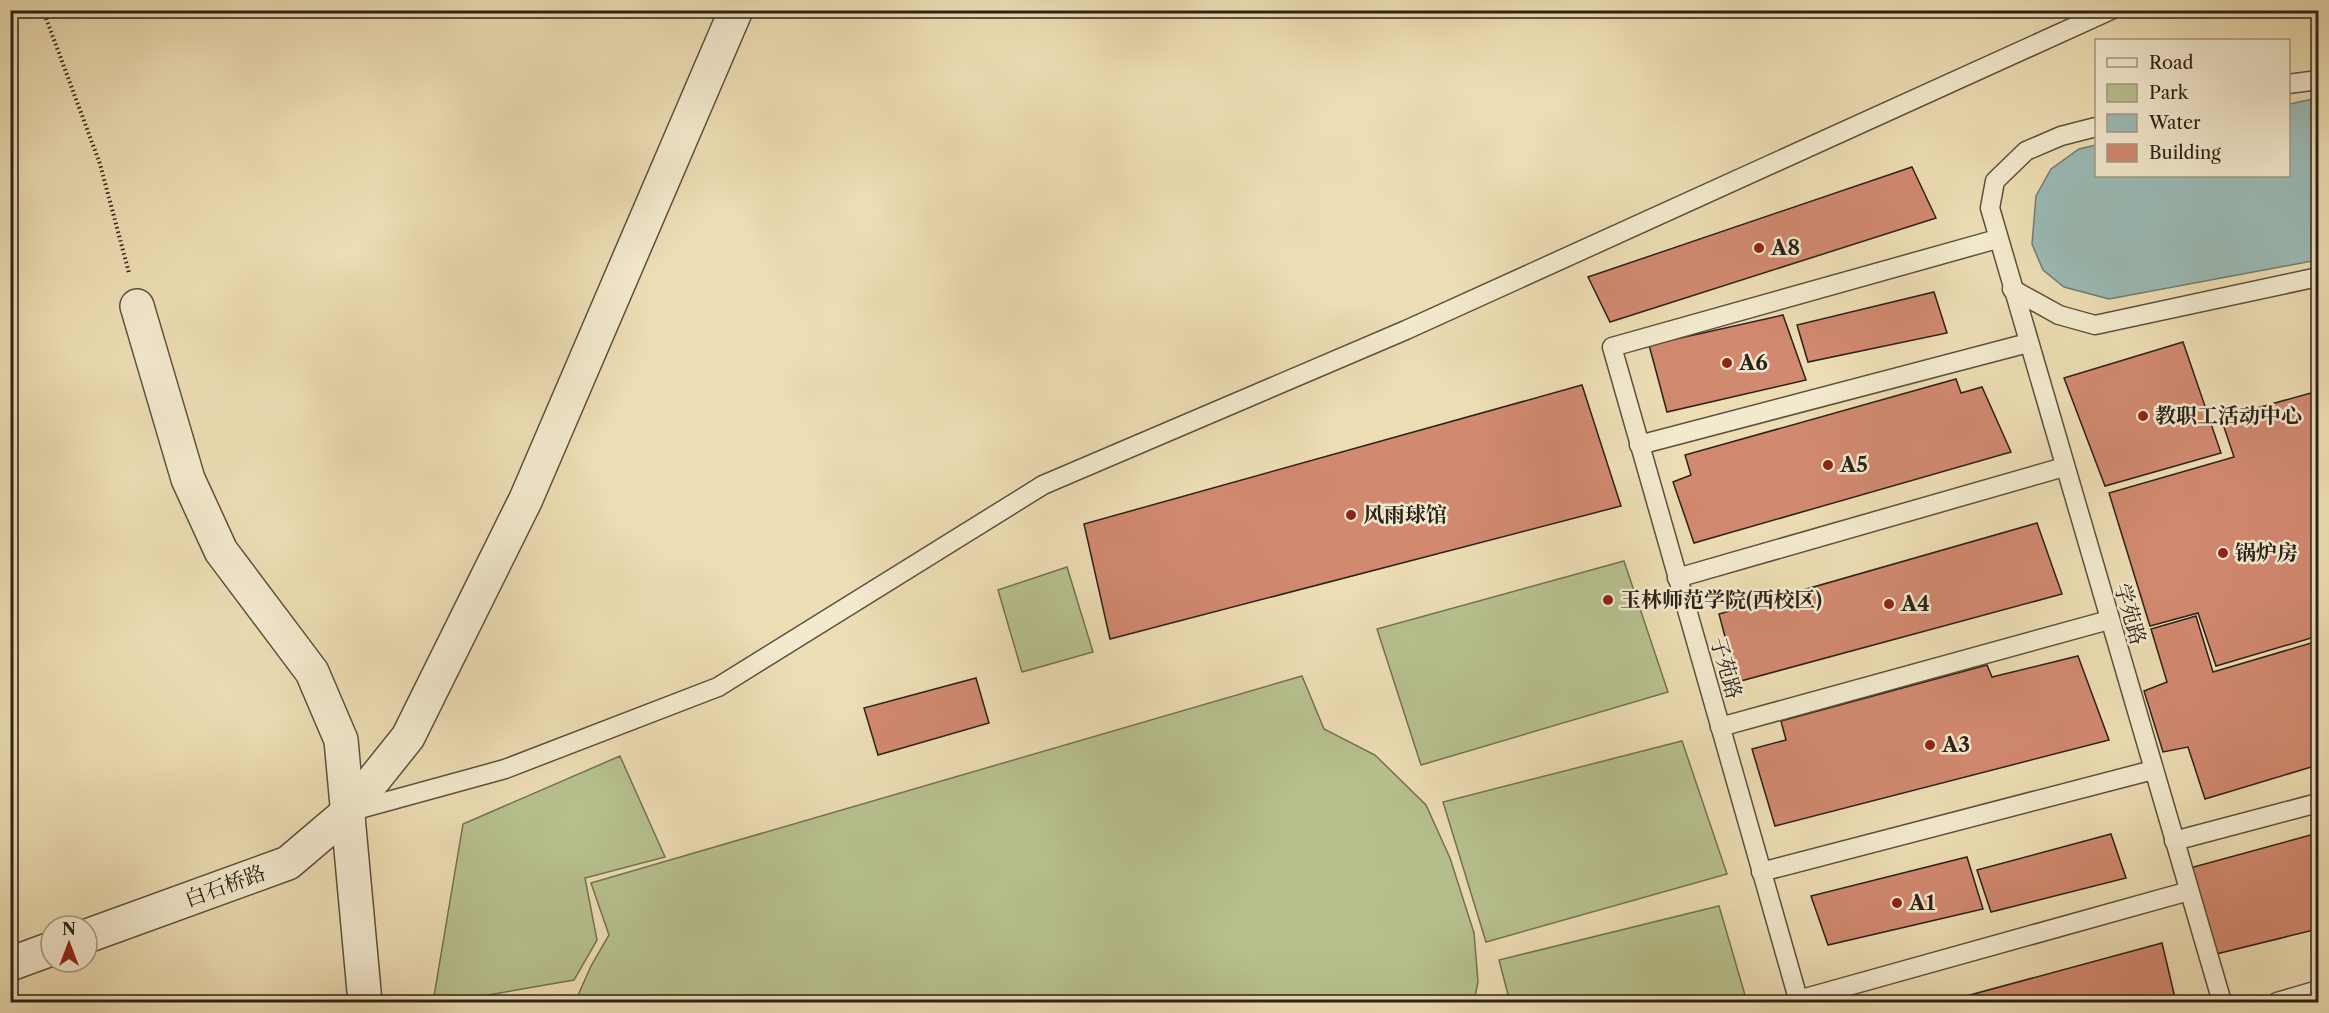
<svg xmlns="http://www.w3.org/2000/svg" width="2329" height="1013" viewBox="0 0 2329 1013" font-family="'Libre Caslon Text','Noto Serif SC',serif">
<rect width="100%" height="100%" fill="#edddb4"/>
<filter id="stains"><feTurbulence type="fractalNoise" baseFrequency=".00333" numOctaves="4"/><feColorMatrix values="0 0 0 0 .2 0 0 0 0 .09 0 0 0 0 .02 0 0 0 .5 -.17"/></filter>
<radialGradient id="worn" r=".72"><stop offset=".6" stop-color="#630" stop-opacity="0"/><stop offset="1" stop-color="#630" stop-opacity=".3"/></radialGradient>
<g fill="#b7c18e" stroke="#727253" stroke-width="1.5">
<path d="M1624,561L1668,692L1421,765L1377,629Z"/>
<path d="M1067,567L1093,652L1022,672L998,590Z"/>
<path d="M1302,676L1324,729L1375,755L1426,805L1450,858L1474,933L1478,982L1474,1002H575L591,966L609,935L591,883Z"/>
<path d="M1682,741L1727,874L1486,942L1443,802Z"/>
<path d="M620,756L665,857L585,878L597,940L574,980L448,1002H433L463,824Z"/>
<path d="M1719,906L1747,1002H1510L1499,960Z"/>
</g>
<path fill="#9bbab5" stroke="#6f7d76" stroke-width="1.5" d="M2318,98V260L2109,299L2064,287L2043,270L2032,244L2036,196L2051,169L2079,149L2096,145V176H2288L2289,104Z"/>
<g fill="#d18970" stroke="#2c2218" stroke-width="1.5">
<path d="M1912,167L1936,218L1610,322L1588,277Z"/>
<path d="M1934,292L1947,333L1808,362L1797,325Z"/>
<path d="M1783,315L1806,380L1667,412L1649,345Z"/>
<path d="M2183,342L2221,453L2105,486L2064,378Z"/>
<path d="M1956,379L1961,393L1982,387L2011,452L1694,543L1673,482L1691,475L1685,455Z"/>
<path d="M1582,385L1621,506L1110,639L1084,524Z"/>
<path d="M2318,391V636L2216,666L2198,613L2150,626L2109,493L2234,457L2221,418Z"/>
<path d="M2037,523L2062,594L1737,682L1719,614Z"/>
<path d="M2196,616L2213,672L2318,641V765L2205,799L2188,747L2163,752L2144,691L2167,682L2151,629Z"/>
<path d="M2078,656L2109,740L1775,826L1752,749L1786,740L1781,721L1987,665L1992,677Z"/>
<path d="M976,678L989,723L878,755L864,708Z"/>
<path d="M2318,833V929L2216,954L2190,868Z"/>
<path d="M2111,834L2126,878L1991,912L1977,870Z"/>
<path d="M1967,857L1983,909L1828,945L1811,896Z"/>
<path d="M2162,943L2176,1002H1944Z"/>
</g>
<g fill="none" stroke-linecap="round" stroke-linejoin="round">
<defs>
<g id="service">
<path d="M2288,84L2318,80"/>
<path d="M2096,127L2061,136L2026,151L1995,181L1990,208L2222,1002"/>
<path d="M2012,289L2059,315L2095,325L2318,277"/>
<path d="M1639,445L2028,343"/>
<path d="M1677,578L2064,467"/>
<path d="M1720,727L2109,620"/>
<path d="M352,811L505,769L718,687L1043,485L1406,330L2111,10"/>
<path d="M2174,841L2318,803"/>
<path d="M1761,872L2153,770"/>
<path d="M1798,1000L2189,891"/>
<path d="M1799,1002L1612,347L1997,239"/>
<path d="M2277,1002L2318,990"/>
</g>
<g id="minor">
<path d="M137,306L188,479L221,551L312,672L341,740L365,1002"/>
<path d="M87,936L288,863L348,812L408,737L526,499L736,10"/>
<path d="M10,964L51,949"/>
</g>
</defs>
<use href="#service" stroke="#5c513f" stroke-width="21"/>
<use href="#minor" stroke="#5c513f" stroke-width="36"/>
<path stroke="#2c2218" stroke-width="4" stroke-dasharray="1.5 3" stroke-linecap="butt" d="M43,10L100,164L129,273"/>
<use href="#service" stroke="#f3e9ce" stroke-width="18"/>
<use href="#minor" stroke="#f3e9ce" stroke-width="33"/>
</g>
<g fill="#8f2418" stroke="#f3e9ce" stroke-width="2">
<circle cx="1759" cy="248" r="6"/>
<circle cx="1727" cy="363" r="6"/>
<circle cx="2143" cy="416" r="6"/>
<circle cx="1828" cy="465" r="6"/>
<circle cx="1351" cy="515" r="6"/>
<circle cx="2223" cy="553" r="6"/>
<circle cx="1608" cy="600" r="6"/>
<circle cx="1889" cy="604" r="6"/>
<circle cx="1930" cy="745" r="6"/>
<circle cx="1897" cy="903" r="6"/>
</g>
<g text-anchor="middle" stroke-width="5" stroke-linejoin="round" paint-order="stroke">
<g font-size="21" font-weight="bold" fill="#2c2218" stroke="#f3e9ce" text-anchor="start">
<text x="1771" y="255">A8</text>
<text x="1739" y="370">A6</text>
<text x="2155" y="423">教职工活动中心</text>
<text x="1840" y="472">A5</text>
<text x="1363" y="522">风雨球馆</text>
<text x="2235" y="560">锅炉房</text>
<text x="1620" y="607">玉林师范学院(西校区)</text>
<text x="1901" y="611">A4</text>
<text x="1942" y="752">A3</text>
<text x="1909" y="910">A1</text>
</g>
<g font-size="21" fill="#2c2218" stroke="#f3e9ce">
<text transform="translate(2130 614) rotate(74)" y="7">学苑路</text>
<text transform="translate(1726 668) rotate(74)" y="7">子苑路</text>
<text transform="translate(225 886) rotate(-20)" y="7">白石桥路</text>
</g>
</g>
<rect width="2329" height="1013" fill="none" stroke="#edddb4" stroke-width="36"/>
<rect x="12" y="12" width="2305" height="989" fill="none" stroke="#2c2218" stroke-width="3"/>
<rect x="18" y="18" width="2293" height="977" fill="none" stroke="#2c2218" stroke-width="1.5"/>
<rect x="2095" y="39" width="195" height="138" fill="#f3e9ce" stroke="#a39985" stroke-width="1.5"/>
<rect x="2107" y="58" width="30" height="9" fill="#f3e9ce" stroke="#a39985" stroke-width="1.5"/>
<text x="2149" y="69" font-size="18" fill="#2c2218">Road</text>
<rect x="2107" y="84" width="30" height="18" fill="#b7c18e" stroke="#a39985" stroke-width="1.5"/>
<text x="2149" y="99" font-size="18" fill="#2c2218">Park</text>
<rect x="2107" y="114" width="30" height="18" fill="#9bbab5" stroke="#a39985" stroke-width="1.5"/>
<text x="2149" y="129" font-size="18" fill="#2c2218">Water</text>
<rect x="2107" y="144" width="30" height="18" fill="#d18970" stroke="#a39985" stroke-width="1.5"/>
<text x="2149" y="159" font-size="18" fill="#2c2218">Building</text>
<g transform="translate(69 944)"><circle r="28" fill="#f3e9ce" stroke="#a39985" stroke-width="1.5"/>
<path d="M0-4.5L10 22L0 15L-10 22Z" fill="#8f2418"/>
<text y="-9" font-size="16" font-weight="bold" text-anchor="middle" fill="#2c2218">N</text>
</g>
<rect width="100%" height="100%" filter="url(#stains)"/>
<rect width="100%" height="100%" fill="url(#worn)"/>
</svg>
